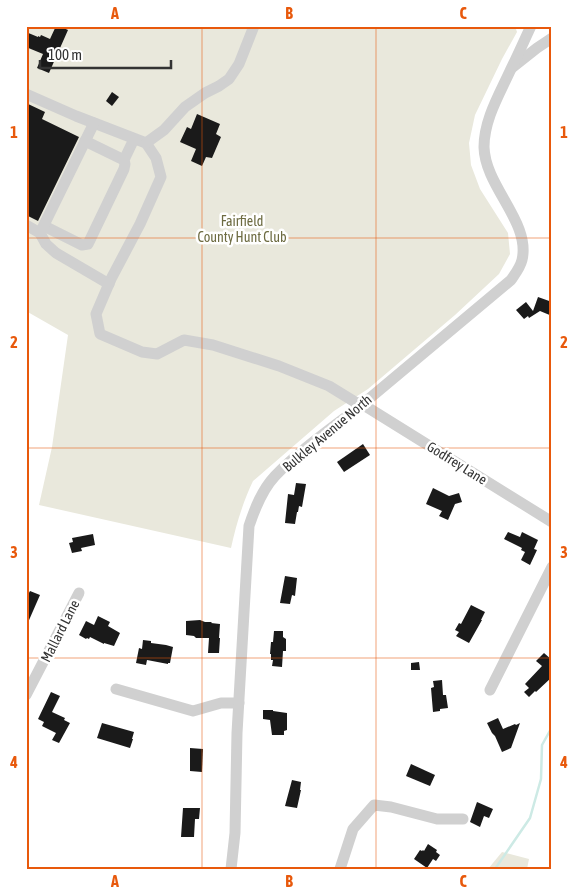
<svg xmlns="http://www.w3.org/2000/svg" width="578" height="895" viewBox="0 0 578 895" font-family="'Asap Condensed',sans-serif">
<rect width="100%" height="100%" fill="#fff"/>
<g fill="#e9e8dc">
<path d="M26,26H515L517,32L502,59L475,115L469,143L471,165L480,189L508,233L510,254L499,274L455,315L368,389L334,411L253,481C243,502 236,525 231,548L39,505L52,447L68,335L26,311Z"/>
<path d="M502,852L529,859L527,869H488Z"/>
</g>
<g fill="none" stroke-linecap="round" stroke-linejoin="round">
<path stroke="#cdeae5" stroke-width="2.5" d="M495,869L530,818L541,779L542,745L552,727"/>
</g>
<g fill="#1a1a1a">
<path d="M56,26H59L68,30L49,73L37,68L43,54L26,47V32L38,37V36L40,37L41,35L50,39Z"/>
<path d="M112,92L119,97L112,106L106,101Z"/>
<path d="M26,103L45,112L42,119L79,137L38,221L26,215Z"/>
<path d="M197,114L220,124L216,134L221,137L212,158L206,157L202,166L191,161L196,149L180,142L187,127L191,129Z"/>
<path d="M538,297L552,302V316L540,311L529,318L528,316L524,319L516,310L526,302L533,311Z"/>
<path d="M363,444L370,455L344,472L337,462Z"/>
<path d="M296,483L306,484L302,507L299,506L298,512H297L295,524L285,523L288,494L294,495Z"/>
<path d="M433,488L449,496L459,493L462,502L455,504L448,520L439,516L442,511L426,504Z"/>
<path d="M508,532L520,537L522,532L538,540L534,549L537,550L530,565L521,560L525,552L521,550L522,548L504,539Z"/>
<path d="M93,534L95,545L81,548L82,551L72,553L69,543L73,542L72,538Z"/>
<path d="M285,576L297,578L295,596L292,595L290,604L280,603Z"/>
<path d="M30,591L40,595L26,627V598Z"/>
<path d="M471,605L485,612L481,620H482L469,643L456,636L459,632L455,630L459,623L461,624Z"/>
<path d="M98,616L110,622L108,626L120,633L114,646L104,643V644L90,637L89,639L87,638L86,639L79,635L86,621L94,625Z"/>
<path d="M200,620L205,622H212L211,623L220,624L219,638H220L219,653H208L209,638H196L194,636L186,635V621Z"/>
<path d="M274,631H283V637L286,639V651H283L282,667L272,666L273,660H271V654H270L271,642H273Z"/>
<path d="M143,640L151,641V643L166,645L173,647L170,663H168V664L147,660L146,665L136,663L139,648L142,649Z"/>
<path d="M544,653L552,660V677L536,692L535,691L529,697L524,692L529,688L525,684L542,666L536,661Z"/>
<path d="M419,662L420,670H411V663Z"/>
<path d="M442,680L443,695H446L448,708L440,709V711L433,712L431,688L434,687L433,681Z"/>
<path d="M51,692L60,696L52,712L65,718L64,720L70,723L59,743L52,740L56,733L42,726L44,722L38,719Z"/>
<path d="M263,710H273V711L287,713V730L284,731V735H272L270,720L263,719Z"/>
<path d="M498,718L503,729L515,724L516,725L520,723L511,748L502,752L495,736L492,733L487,723Z"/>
<path d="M102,723L134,732L132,739H133L130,748L97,738Z"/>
<path d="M190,748L203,749L202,772L190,771Z"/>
<path d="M411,764L435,775L430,786L406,776Z"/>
<path d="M292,780L301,782L300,790H301L297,808L285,806Z"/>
<path d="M477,802L493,809L489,818L484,816L480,827L470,822Z"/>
<path d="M183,808H200L199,819H195L194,837H181Z"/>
<path d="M428,844L437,850L436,852L440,855L436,861L433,859L427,868L414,859L420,850L422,851L423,850L424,851Z"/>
</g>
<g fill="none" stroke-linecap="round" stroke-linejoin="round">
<g stroke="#d0d0d0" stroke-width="11">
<path d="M513,67L537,48L552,38"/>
<path d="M26,94L76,116L146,143L156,158L161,177L140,224L111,279L96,314L100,334L142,352L157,354L184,340L213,345L279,366L329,386L355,402L362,404L552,522"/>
<path d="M85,141L124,160"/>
<path d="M146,143L164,130L185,107L205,93L219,86L229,79L239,64L254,26"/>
<path d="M26,225L40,233L46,244L56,253L109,284"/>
<path d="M44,226L82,245L88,244L124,169L125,164L124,160L134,139"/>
<path d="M40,233L94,123"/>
<path d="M116,689L193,711L221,703H239"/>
<path d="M490,690L552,567"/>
<path d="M26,695L79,593"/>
<path d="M231,869L235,833L237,733L249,526C255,508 262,490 275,476C302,448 334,427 364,403C413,362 462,321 511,280C515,274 520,268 522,260C531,222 485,187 484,147C484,120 499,95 510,71C517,57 524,41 531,26"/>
<path d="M340,869L353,829L374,805L391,807L437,819H463"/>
</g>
</g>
<path fill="none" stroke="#e8590c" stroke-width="1" stroke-opacity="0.55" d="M202,26V869M376,26V869M26,238H552M26,448H552M26,658H552"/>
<g text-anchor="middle" stroke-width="5" stroke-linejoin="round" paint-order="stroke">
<g font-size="14" fill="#6d6b41" stroke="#fff">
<text x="242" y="226">Fairfield<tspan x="242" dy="16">County Hunt Club</tspan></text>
</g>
<g font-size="14" fill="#333" stroke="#fff">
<text transform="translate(327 433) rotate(-40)" y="5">Bulkley Avenue North</text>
<text transform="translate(457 463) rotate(32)" y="5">Godfrey Lane</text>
<text transform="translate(60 631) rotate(-63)" y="5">Mallard Lane</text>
</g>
</g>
<rect width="578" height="895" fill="none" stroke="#ffffff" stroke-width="55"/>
<path d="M40 60v8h131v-8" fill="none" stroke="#333333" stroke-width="2.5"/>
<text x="48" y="60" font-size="15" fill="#333333" stroke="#ffffff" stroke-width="4" paint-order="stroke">100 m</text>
<rect x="28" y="28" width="522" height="840" fill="none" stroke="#e8590c" stroke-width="2"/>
<g font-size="16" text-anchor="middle" font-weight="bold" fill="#e8590c">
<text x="115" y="19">A</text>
<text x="289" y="19">B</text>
<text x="463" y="19">C</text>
<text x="14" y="138">1</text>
<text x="564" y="138">1</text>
<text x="14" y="348">2</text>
<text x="564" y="348">2</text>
<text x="14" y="558">3</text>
<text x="564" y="558">3</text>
<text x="14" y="768">4</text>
<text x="564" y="768">4</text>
<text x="115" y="887">A</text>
<text x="289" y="887">B</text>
<text x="463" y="887">C</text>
</g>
</svg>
